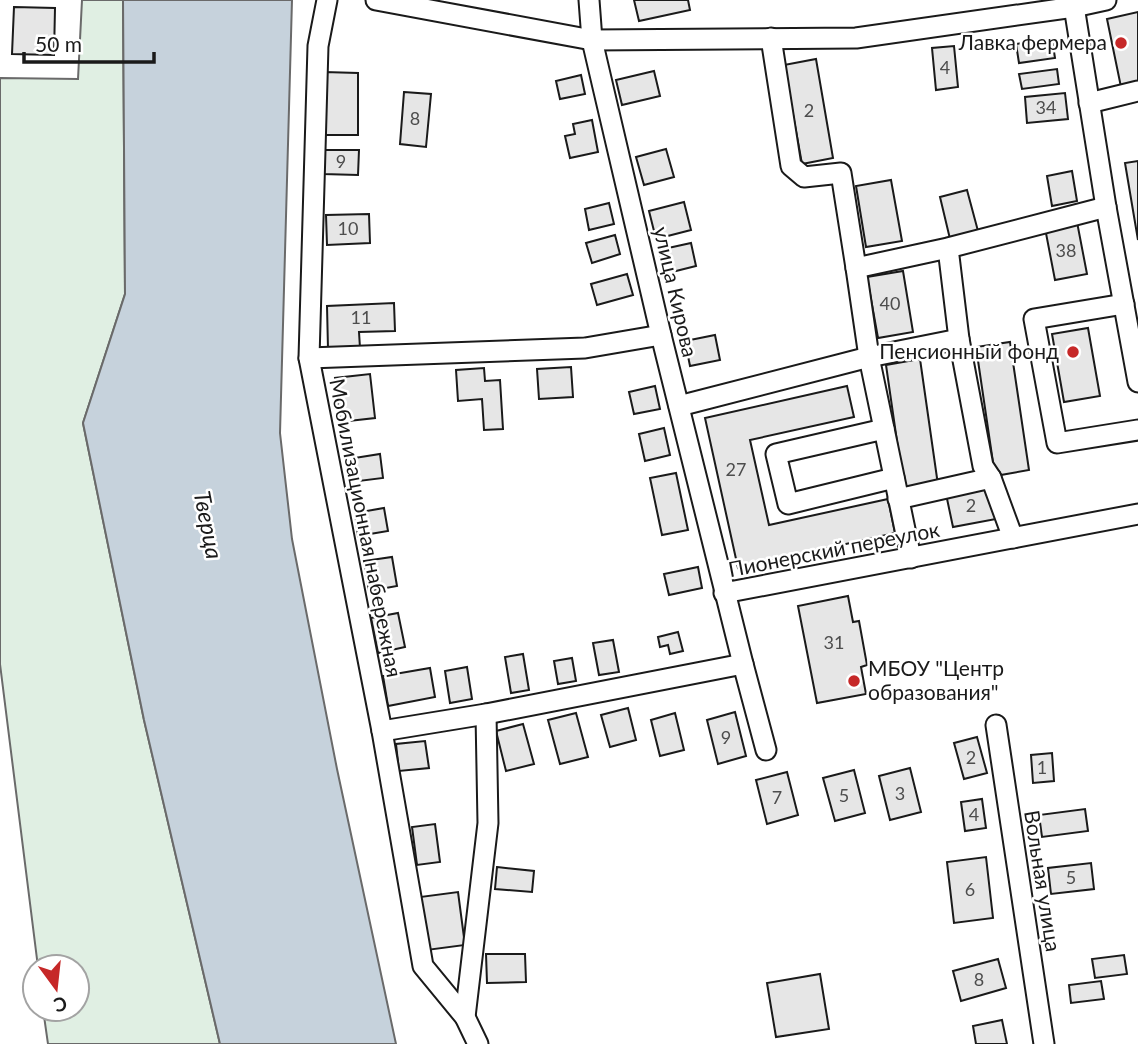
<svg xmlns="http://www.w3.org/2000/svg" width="1138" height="1044" viewBox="0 0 1138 1044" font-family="Lato,sans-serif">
<rect width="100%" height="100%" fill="#fff"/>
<path fill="#e0efe3" stroke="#6a6a6a" stroke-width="2" d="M82,0H123L125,294L83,423L144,720L220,1044H48L43,1009H77V967H38L0,664V78L78,79Z"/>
<path fill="#c6d2dc" stroke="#6a6a6a" stroke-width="2" d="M123,0H292L280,433L292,539L337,769L396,1044H220L144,720L83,423L125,294Z"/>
<g fill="#e6e6e6" stroke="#1a1a1a" stroke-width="2">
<path d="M634,0H688L690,10L639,21Z"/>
<path d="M14,7L55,8L54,55L12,54Z"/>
<path d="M1138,12V83L1121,87L1107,19Z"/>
<path d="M1052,39L1055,58L1019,63L1016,44Z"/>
<path d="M954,46L958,87L936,90L932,48Z"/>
<path d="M816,59L833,158L802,164L784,65Z"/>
<path d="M1057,69L1059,84L1022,89L1019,74Z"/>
<path d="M654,71L660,96L622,105L616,80Z"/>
<path d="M324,72L358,73V135H324Z"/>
<path d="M581,75L585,94L560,99L556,81Z"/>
<path d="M404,92L431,94L426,147L400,144Z"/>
<path d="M1065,93L1068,119L1027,123L1025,97Z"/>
<path d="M592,120L598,152L570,158L565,136L575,134L573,124Z"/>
<path d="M666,149L674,177L644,185L636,157Z"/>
<path d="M323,150H359L358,175L323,174Z"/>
<path d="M1138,161V240L1125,163Z"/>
<path d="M1072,171L1077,201L1052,206L1047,176Z"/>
<path d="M891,180L902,241L866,247L856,186Z"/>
<path d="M967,190L978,231L950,239L940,197Z"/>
<path d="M684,202L691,230L656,239L649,211Z"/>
<path d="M609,203L614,224L589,230L585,209Z"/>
<path d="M369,214L370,243L327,245L326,215Z"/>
<path d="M1077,222L1087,274L1055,280L1045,228Z"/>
<path d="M615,235L620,254L592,263L586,243Z"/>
<path d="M691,243L696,266L664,274L659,250Z"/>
<path d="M903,271L913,332L878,338L867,277Z"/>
<path d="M627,274L633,295L597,305L591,284Z"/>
<path d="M394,303L395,331L359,332L360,348L328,349L327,306Z"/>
<path d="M1088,328L1100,396L1064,402L1052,334Z"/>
<path d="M715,335L720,360L690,366L685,341Z"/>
<path d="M1010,342L1029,470L995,476L976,347Z"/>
<path d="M920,359L938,485L904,490L886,365Z"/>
<path d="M571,367L573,397L539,399L537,369Z"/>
<path d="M484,368L485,381L500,380L503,429L484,430L482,399L458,401L456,370Z"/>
<path d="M370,374L375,418L340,422L335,378Z"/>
<path d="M655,386L660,409L634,414L629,392Z"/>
<path d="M847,386L854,417L750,440L769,525L888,499L895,533L738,568L705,418Z"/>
<path d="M664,428L670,455L645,461L639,434Z"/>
<path d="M380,454L383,478L351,482L348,459Z"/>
<path d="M676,473L688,530L662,535L650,478Z"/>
<path d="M990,485L996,519L953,527L946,494Z"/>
<path d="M384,508L388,531L358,536L355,513Z"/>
<path d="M392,557L397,586L369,591L364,561Z"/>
<path d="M698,567L702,588L669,595L664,574Z"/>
<path d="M848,596L853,622L859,621L867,665L861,667L866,694L817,703L798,606Z"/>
<path d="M398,613L405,647L378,653L371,618Z"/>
<path d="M678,632L683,651L670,654L668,645L660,647L658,637Z"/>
<path d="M613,640L619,672L599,675L593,643Z"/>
<path d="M523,654L529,690L511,693L505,657Z"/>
<path d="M572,658L576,681L558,684L554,661Z"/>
<path d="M467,667L472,699L450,703L445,671Z"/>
<path d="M430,668L435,697L388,706L383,676Z"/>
<path d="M628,708L636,740L610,747L601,715Z"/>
<path d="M735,712L746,756L718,764L707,720Z"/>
<path d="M576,713L588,757L560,764L548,720Z"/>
<path d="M675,713L684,750L660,756L651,720Z"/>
<path d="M523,724L534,764L506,771L496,731Z"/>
<path d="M977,737L987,773L964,779L954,743Z"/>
<path d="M425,741L429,768L399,771L396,744Z"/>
<path d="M1052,753L1054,781L1033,783L1031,755Z"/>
<path d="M910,768L921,812L890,820L879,776Z"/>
<path d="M854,770L865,813L835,821L823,778Z"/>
<path d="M787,772L798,815L767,824L756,780Z"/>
<path d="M982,799L986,828L965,831L961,802Z"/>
<path d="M1085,809L1088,831L1042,837L1039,815Z"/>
<path d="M435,824L440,862L417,865L412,827Z"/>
<path d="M986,857L993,918L954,923L947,862Z"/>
<path d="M1091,863L1094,889L1051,894L1048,868Z"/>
<path d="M497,867L534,871L532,892L495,889Z"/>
<path d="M458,892L465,945L427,950L420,897Z"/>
<path d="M486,954H525L526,982L487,983Z"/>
<path d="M1124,955L1127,974L1095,978L1092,959Z"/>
<path d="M998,959L1006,988L961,1001L953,971Z"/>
<path d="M820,974L829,1029L776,1037L767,983Z"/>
<path d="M1101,981L1104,999L1071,1003L1069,985Z"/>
<path d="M1002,1020L1007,1044H976L973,1026Z"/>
</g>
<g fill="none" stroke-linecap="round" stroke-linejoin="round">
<defs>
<g id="minor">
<path d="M327,0L318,46L309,358L382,731L423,966L465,1017L478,1044"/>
<path d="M376,0L592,40L856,38L1074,7L1106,0"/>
<path d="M1073,0L1106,207L1138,382"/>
<path d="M771,38L791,166L804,177L841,173L856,268"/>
<path d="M1089,103L1138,91"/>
<path d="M948,248L856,268L869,357L959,339L948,248L1106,207"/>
<path d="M1124,304L1034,319L1057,443L1138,430"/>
<path d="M959,339L983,466L991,478"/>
<path d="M309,358L585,348L661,335"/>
<path d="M679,406L869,357L911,558"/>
<path d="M884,429L776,454L788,504L894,478"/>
<path d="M898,499L991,478L1013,538"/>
<path d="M724,593L1138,514"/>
<path d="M743,664L766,750"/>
<path d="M996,725L1044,1044"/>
<path d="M382,731L486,714L743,664L661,335L592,40L589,0"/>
<path d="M465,1017L488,823L486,714"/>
</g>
</defs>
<use href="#minor" stroke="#1a1a1a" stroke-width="23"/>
<use href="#minor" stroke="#fff" stroke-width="19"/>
</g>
<g fill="#c62828" stroke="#fff" stroke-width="2.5">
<circle cx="1121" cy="43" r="7"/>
<circle cx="1073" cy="352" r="7"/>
<circle cx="854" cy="681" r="7"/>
</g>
<g text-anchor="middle" stroke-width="5" stroke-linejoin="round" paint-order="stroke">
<g font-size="18" fill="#4d4d4d">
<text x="945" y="74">4</text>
<text x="1046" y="114">34</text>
<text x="809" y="117">2</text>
<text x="415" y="125">8</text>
<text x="341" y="168">9</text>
<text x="348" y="235">10</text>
<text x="1066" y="257">38</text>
<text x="890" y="310">40</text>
<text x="361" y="324">11</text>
<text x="736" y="476">27</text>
<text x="971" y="512">2</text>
<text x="834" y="649">31</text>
<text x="726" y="744">9</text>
<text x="971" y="764">2</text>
<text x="1042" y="774">1</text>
<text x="900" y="800">3</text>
<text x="844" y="802">5</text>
<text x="777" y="804">7</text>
<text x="974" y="821">4</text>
<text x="1071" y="884">5</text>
<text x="970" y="896">6</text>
<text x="979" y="986">8</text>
</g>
<g font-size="21" fill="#1a1a1a" stroke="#fff" text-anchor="end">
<text x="1107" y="50">Лавка фермера</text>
<text x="1059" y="359">Пенсионный фонд</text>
<text x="868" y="676" text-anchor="start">МБОУ "Центр<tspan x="868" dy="24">образования"</tspan></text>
</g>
<g font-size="21" fill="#1a1a1a" stroke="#fff">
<text transform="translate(675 292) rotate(77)" y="7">улица Кирова</text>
<text transform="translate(365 528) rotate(79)" y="7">Мобилизационная набережная</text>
<text transform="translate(834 550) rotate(-11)" y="7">Пионерский переулок</text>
<text transform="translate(1042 881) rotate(81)" y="7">Вольная улица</text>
</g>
<g font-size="23" font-style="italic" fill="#1a1a1a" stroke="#fff">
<text transform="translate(208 525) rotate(79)" y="8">Тверца</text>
</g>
</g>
<g transform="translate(56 988) rotate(165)"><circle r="33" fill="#ffffff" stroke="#a3a3a3" stroke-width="2"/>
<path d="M0-5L12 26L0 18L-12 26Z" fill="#c62828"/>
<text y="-10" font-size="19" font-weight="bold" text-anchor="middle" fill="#1a1a1a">С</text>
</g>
<path d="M24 52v10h130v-10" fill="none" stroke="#1a1a1a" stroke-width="3.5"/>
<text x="35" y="52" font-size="21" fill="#1a1a1a" stroke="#ffffff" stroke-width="5" paint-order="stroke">50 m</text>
</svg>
